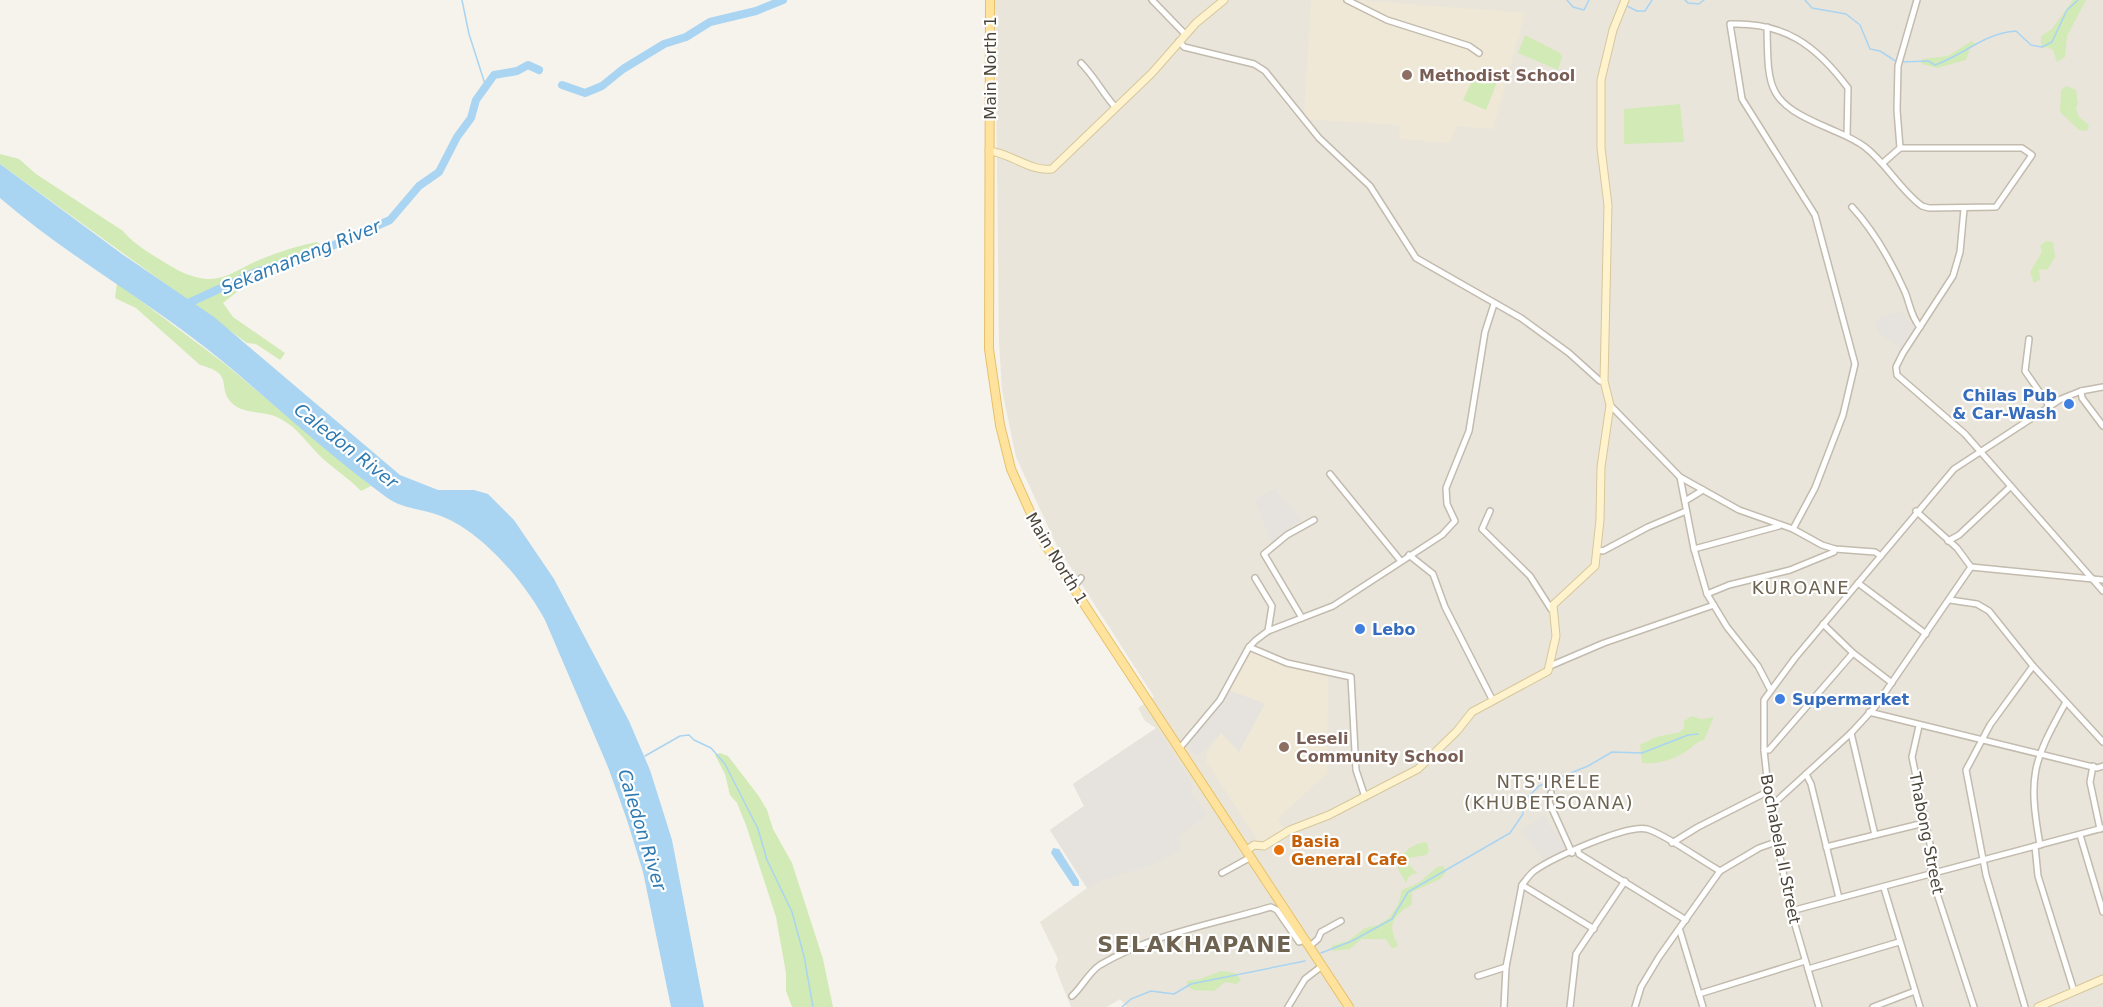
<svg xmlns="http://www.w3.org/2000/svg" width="2103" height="1007" viewBox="0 0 2103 1007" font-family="'DejaVu Sans',sans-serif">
<rect width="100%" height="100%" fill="#f6f3ec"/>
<path fill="#eae5da" d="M995,0H2103V1007H1127L1120,999L1107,1007H1071L1055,967L1058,959L1040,922L1087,888L1050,830L1084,806L1073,784L1156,728L1145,721L1138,708L1154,697L1057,546L1016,457L1002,390L999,343Z"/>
<g fill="#e6e2dd">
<path d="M1900,311L1914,327L1900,348L1878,332L1876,320Z"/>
<path d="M1275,489L1301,519L1272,543L1255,500Z"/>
<path d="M1229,690L1265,703L1239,752L1221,733L1198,756L1188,744L1218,708Z"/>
<path d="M1157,728L1193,786L1190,790L1207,815L1179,836L1181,848L1155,864L1099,881L1087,888L1050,830L1084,806L1073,784Z"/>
<path d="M1544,816L1566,850L1545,861L1521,831Z"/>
</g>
<g fill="#efe8d6">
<path d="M1311,0H1352L1525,13L1493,129L1456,126L1450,143L1400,139L1399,125L1304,119Z"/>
<path d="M1251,650L1288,665L1328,675L1327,773L1277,819L1285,829L1261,845L1206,761L1208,752L1221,733L1239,752L1265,704L1229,690Z"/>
</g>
<g fill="#d2eab5">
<path d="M2073,0H2086L2067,36L2065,57L2057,62L2053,50L2047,47L2041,48V36L2052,29Z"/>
<path d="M1525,35L1560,53L1562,57L1558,70L1518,53Z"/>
<path d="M1972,41L1976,44L1970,48L1966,60L1937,68L1921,64L1922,59L1948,56Z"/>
<path d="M1476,72L1497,82L1486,110L1463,100Z"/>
<path d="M2067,86L2076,90L2078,103L2076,109L2079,117L2089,125L2087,131L2079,130L2060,112L2061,90Z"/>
<path d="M1680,104L1684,142L1624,144V109Z"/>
<path d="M0,154L19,159L36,174L123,231C134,244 149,253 164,262C177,270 191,278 207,279C226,280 242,267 259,260C278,252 297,246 317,242L325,249L317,258L268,269L261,279L252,280L223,303L233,317L285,353L280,360L256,344L247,343L0,164Z"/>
<path d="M2046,241L2053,242L2055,257L2047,270L2039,269L2040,280L2034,283L2030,272L2042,252L2040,246Z"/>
<path d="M117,283L225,364L371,486L361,491C348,477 333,469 319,455C306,442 297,427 279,418C264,410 244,415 232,403C216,387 236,374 200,365L136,308L115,298Z"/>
<path d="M1692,716L1701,719L1714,717L1704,740C1696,742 1694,746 1688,750C1676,759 1656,765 1642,763L1640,745L1656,737L1680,732L1684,728V721Z"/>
<path d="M720,753L728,756L758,795L767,810L773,829L792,863L823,959L833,1007H792L786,991V973L776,917L746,825L737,803L730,795L725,774L715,755Z"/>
<path d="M1424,842L1427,843L1429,851L1426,855L1409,858V865L1417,873L1409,876L1406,883L1398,869C1400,854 1409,845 1424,842Z"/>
<path d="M1444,866L1446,872L1440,879L1412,892V904C1394,916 1386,923 1398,945L1395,948H1392L1386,939H1361L1350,949L1333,951L1331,946L1348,941L1365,928L1378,925L1389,918L1398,905L1402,890L1420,882L1437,867Z"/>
<path d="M1221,971L1235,973L1241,980L1236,984L1225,982L1214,991L1193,990L1187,986V981L1200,979Z"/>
</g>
<g fill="#a9d4f2">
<path d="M0,164L122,254L214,317L400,475L438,490H474L488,494L514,520L554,579L629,721L650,770L672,840L704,1007H671L643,872L627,820L608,767L545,620C525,583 483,532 441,516C423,509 402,509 386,497C330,456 279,409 226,364C154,304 71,259 0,198Z"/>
<path d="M1053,848L1059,849L1079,881V886H1073L1051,853Z"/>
</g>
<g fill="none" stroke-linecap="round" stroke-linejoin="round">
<g stroke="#a9d4f2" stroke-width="1.5">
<path d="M462,0L469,34L485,84"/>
<path d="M1567,0L1573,7L1584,10L1589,0"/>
<path d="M1685,0L1688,3L1699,4L1704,0"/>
<path d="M1805,0L1812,8L1846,14L1860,25L1870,49L1880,51L1897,62"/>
<path d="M1627,6L1637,11H1645L1652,0"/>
<path d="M1902,62L1928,61L1935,65C1964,55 1984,33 2016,31L2031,45L2042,47L2052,42L2067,10L2078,0"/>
<path d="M645,756L680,736L689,735L694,740L711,748L725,764L758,829L767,860L792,912L804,956L813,1007"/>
<path d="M1321,953L1352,941L1392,919L1408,892L1510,833L1523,814L1522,806L1526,799L1539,786L1588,766L1612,752L1642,753L1688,735L1698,734"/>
<path d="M1122,1007L1131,999L1151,991L1174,994L1191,984L1305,961"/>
</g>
<g stroke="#a9d4f2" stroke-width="8">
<path d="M562,85L585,93L602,86L623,69L664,44L686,37L710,22L756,11L783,0"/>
<path d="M182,306L256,272L325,249L390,220L419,186L439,172L457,137L471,118L476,100L494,75L517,71L528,65L539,70"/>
</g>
<defs>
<g id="street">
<path d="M1152,0L1185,34"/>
<path d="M1347,0L1387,20L1469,46L1479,53"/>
<path d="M1767,27C1768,91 1767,102 1828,128C1841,134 1853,138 1865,147C1887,164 1900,190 1922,206L1929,208L1996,207L2032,155L2022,148H1900"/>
<path d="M1179,41L1184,47L1254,64L1265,71L1319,138L1370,186L1416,258L1521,318L1569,353L1600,381H1604"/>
<path d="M1081,63C1095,77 1103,94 1116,108"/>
<path d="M1884,162L1900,148L1897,110L1898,66L1917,0"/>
<path d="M1852,207C1875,232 1891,261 1905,292C1910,304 1911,317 1920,327"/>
<path d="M1964,209L1960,252L1953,276L1903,353L1896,367L1897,375L1965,434L2103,591"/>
<path d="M2029,339L2025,371L2050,407"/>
<path d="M2081,391L2082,398L2103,426"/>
<path d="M1610,405L1680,477L1694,549L1707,594L1727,627L1758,666L1770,689"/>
<path d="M1330,474L1400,560"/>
<path d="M1680,477L1739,510L1793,529L1822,545L1835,549L1875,552L1881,556"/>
<path d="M1685,501L1703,490"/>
<path d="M1490,511L1482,529L1530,576L1551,609"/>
<path d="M1793,529L1815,488L1843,415L1855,364L1815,215L1742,99L1730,24C1784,22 1816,45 1848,88L1847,136"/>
<path d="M1948,541L1959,535L2010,487"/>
<path d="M1694,549L1779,526"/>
<path d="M1598,550L1603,551L1648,527L1686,511"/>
<path d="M1409,555L1433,574L1445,607L1493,701"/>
<path d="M1971,567L2103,580"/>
<path d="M1255,578L1272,606L1268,631"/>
<path d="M1858,583L1926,634"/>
<path d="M1073,588L1081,578"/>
<path d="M1707,594L1729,585L1790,570L1834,552L1835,549"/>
<path d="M1950,600L1977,604L1989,611L2033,666L2103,742"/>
<path d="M1302,618L1264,554L1287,535L1314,520"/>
<path d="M1823,624L1853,653L1892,683"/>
<path d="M1249,647L1287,663L1351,677L1356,770L1365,797"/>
<path d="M1550,666L1604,643L1714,605"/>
<path d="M1869,712L2097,768L2103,766"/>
<path d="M1919,726L1912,757L1931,849V875L1974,1007"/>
<path d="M1851,733L1875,835"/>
<path d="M1179,749L1220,700L1249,647L1256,640L1268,631L1333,606L1442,535L1455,521L1447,504L1446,488L1469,431L1485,332L1494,304"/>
<path d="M1764,750H1769L1853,653"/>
<path d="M2093,766L2090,782L2100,829"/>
<path d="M1806,774L1811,784L1839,898"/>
<path d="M1551,793L1549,802L1572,853"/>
<path d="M1770,807L1851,733L1875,707L1971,567L1957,548L1916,511"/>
<path d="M2080,835L2103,912"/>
<path d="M1672,843L1698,827L1767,792"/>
<path d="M2040,845C2028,776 2032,763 2066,702"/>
<path d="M2035,846L2038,876L2074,991"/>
<path d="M1826,847L1924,823"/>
<path d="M1578,850L1579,854L1686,920"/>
<path d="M1222,873L1251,857"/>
<path d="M1522,885L1594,929"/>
<path d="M1884,888L1920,1007"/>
<path d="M1791,911L2103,828"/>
<path d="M1680,931L1703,1007"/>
<path d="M1309,947L1318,939L1321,932L1341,921"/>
<path d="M1808,969L1899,942"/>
<path d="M1478,976L1506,967"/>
<path d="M1699,994L1805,961"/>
<path d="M1072,996C1082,987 1089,972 1100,965C1152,934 1213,924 1271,907L1277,910L1299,942L1305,940"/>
<path d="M1288,1007L1305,979L1322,966"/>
<path d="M1504,1007L1506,967L1522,885C1526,880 1529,875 1534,871C1552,858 1627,824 1647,829C1667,835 1700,860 1720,871"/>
<path d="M1570,1007L1576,954L1625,881"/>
<path d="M1635,1007L1641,987L1659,957L1720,871L1759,848L1776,842"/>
<path d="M1819,1007L1791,911L1770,807L1764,750V700L1795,658L1954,469L2061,399L2081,391L2103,387"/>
<path d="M1873,1007L1915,991"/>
<path d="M2025,1007L1986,875L1966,770L1990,725L2033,666"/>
</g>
<g id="secondary">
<path d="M989,151C1011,153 1030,172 1052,169L1152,73L1196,23L1224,0"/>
<path d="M1247,850L1254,845L1264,846L1290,830L1329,815L1418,769L1457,731L1472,712L1548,671L1556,636L1553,605L1595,566L1600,520L1601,467L1610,405L1604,381L1608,205L1601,148V80L1613,30L1625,0"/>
<path d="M2038,1007L2103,979"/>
</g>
<path id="primary" d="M990,0L989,349L1000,425L1011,469L1044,543L1349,1007"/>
</defs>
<use href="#street" stroke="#c2bbae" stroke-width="8"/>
<use href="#secondary" stroke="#d6c79b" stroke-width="9"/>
<use href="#primary" stroke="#e6c16a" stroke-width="10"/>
<use href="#street" stroke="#fff" stroke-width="5"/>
<use href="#secondary" stroke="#fff3cd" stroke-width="7"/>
<use href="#primary" stroke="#ffe39c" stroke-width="8"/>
</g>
<g fill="#8d6e63" stroke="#fff" stroke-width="2">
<circle cx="1407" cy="75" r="6"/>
<circle cx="1284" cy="747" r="6"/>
</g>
<g fill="#3f7fe0" stroke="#fff" stroke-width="2">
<circle cx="2069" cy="404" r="6"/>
<circle cx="1360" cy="629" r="6"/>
<circle cx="1780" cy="699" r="6"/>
</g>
<circle fill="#e8710a" stroke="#fff" stroke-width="2" cx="1279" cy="850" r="6"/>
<g text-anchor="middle" stroke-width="4.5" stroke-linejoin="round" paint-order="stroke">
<g font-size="16" fill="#4b4439" stroke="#fff">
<text transform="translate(990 68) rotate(-90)" y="6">Main North 1</text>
<text transform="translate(1057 558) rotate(59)" y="6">Main North 1</text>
<text transform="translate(1927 833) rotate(79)" y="6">Thabong Street</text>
<text transform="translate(1781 849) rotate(79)" y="6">Bochabela II Street</text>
</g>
<g font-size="16" font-weight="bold" fill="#785e54" stroke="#fff" text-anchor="start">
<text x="1419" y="81">Methodist School</text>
<text x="1296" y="744">Leseli<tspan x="1296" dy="18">Community School</tspan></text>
</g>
<g font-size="16" font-weight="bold" fill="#366cbe" stroke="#fff" text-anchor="start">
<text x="2057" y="401" text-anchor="end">Chilas Pub<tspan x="2057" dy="18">&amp; Car-Wash</tspan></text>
<text x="1372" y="635">Lebo</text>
<text x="1792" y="705">Supermarket</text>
</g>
<g font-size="16" font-weight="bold" fill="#c56008" stroke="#fff" text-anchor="start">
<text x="1291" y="847">Basia<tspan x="1291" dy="18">General Cafe</tspan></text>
</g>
<g font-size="18" font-style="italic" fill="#2e7ab2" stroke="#fff">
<text transform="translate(301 257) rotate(-22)" y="6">Sekamaneng River</text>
<text transform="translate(346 446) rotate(38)" y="6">Caledon River</text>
<text transform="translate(642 830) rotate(73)" y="6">Caledon River</text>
</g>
<g font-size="18" letter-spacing="1.5" fill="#6e6250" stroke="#fff">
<text x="1801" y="594">KUROANE</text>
<text x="1549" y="788">NTS'IRELE<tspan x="1549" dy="21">(KHUBETSOANA)</tspan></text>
</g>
<g font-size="22" font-weight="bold" letter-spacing="1.5" fill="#6e6250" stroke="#fff">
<text x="1195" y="952">SELAKHAPANE</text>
</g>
</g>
</svg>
